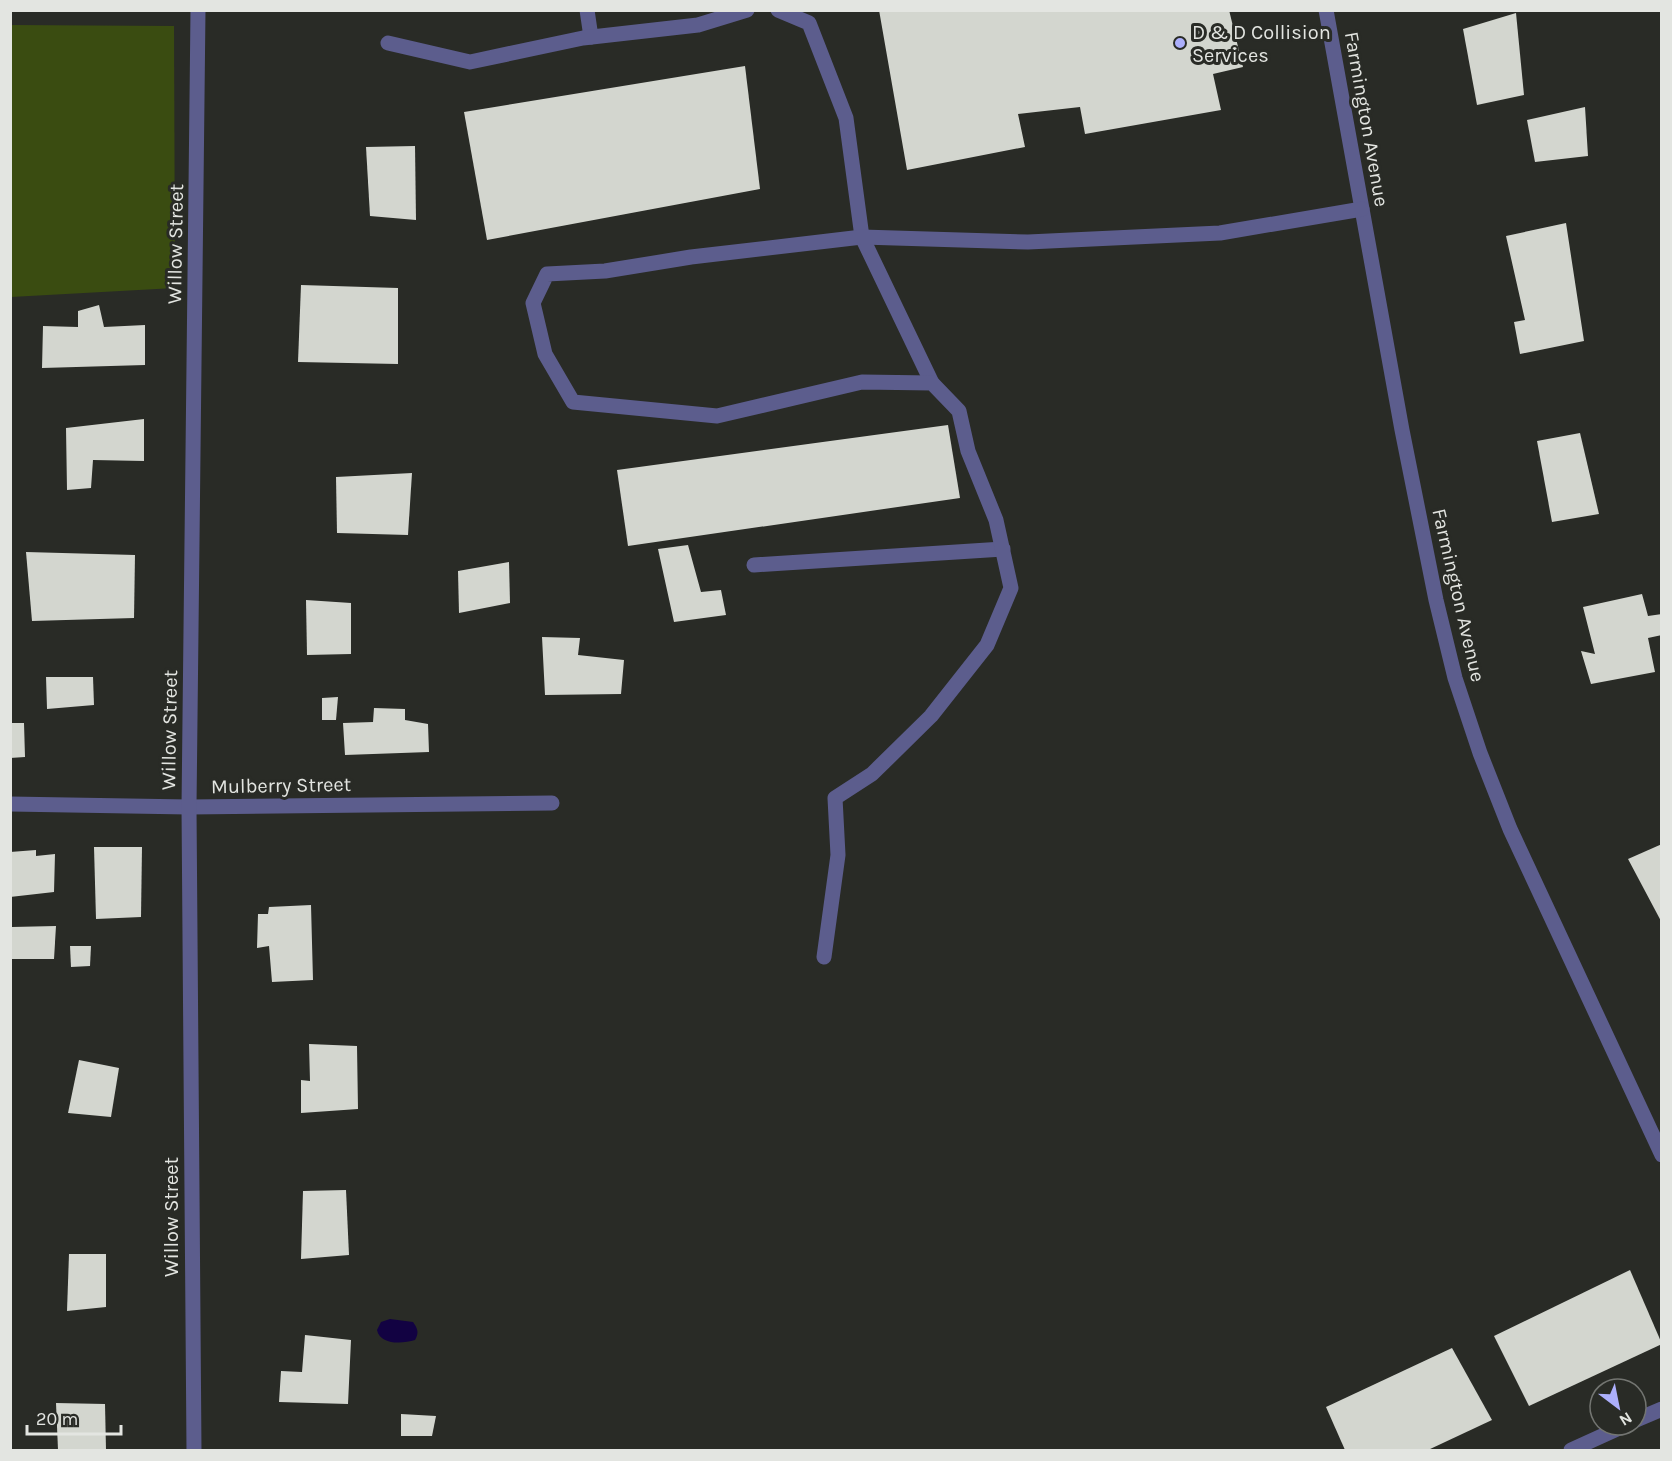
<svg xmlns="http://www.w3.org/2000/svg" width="1672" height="1461" viewBox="0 0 1672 1461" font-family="Karla,sans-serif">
<rect width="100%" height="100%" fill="#292b26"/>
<path fill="#3a4c11" d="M11,25L174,26L175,288L11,297Z"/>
<path fill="#120242" d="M390,1319L413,1322C418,1329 419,1333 415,1340C402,1344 380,1345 377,1330L381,1322Z"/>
<g fill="#d3d6cf">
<path d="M879,10H1229L1243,67L1213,74L1221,110L1085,134L1080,107L1018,114L1025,147L907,170Z"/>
<path d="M1516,13L1524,95L1477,105L1463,29Z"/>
<path d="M745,66L760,189L487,240L464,112Z"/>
<path d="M1585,107L1588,156L1535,162L1527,120Z"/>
<path d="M415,146L416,220L370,216L366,147Z"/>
<path d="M1566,223L1584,341L1520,354L1514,322L1525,320L1506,236Z"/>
<path d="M301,285L398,288V364L298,362Z"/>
<path d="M99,305L104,327L145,325V365L42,368L43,326L78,327V311Z"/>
<path d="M144,419V461L93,460L91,488L67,490L66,428Z"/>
<path d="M948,425L960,498L628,546L617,470Z"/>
<path d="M1580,433L1599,514L1552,522L1537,441Z"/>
<path d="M412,473L408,535L337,533L336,477Z"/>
<path d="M688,545L701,592L721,590L726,615L674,622L658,549Z"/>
<path d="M26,552L135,555L134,618L32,621Z"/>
<path d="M509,562L510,603L459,613L458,571Z"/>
<path d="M1642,594L1648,616L1662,614V635L1648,638L1655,672L1591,684L1581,651L1595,654L1583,607Z"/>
<path d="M306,600L351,603V654L307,655Z"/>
<path d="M542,637L580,638L578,655L624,660L621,694L545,695Z"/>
<path d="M46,677H93L94,705L47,709Z"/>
<path d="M338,697L336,720H322V698Z"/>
<path d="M374,708L405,709V720L428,724L429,752L345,755L343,723L373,722Z"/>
<path d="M10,723H24L25,757L10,758Z"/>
<path d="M1662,844V923L1628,859Z"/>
<path d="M94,847H142L141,917L96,919Z"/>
<path d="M36,850V856L55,854L54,892L10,897V852Z"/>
<path d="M311,905L313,980L272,982L269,946L257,948L258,914H268L269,907Z"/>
<path d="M56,926L54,959H11L12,927Z"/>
<path d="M70,946H91L90,966L71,967Z"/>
<path d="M309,1044L357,1046L358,1109L301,1113V1080L310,1081Z"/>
<path d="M79,1060L119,1068L111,1117L68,1113Z"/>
<path d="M346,1190L349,1255L301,1259L303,1191Z"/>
<path d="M69,1254H106V1307L67,1311Z"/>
<path d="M1630,1270L1662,1344L1529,1406L1494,1336Z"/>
<path d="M305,1335L351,1340L348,1404L279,1402L281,1371L302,1372Z"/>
<path d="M1452,1348L1492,1420L1428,1450H1345L1326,1407Z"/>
<path d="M56,1403L105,1404L106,1450H58Z"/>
<path d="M401,1414L436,1416L432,1436H401Z"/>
</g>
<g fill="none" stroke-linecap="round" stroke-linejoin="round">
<g stroke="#5c5d8d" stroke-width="15">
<path d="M587,10L591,37"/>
<path d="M778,10L809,23L846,118L862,237L932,383"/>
<path d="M1326,10L1402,430L1436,600L1455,678L1480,753L1510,829L1662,1155"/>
<path d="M388,43L470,62L583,38L698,25L747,10"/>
<path d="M754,565L1003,549"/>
<path d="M10,804L189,807L552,803"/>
<path d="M824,957L838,855L835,798L872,774L931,716L987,645L1011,588L996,520L968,451L959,411L932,383L862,382L717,416L573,402L545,354L533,303L547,274L605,271L691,257L862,237L1028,242L1220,233L1362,209"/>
<path d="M1636,1420L1662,1409"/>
<path d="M194,1450L189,807L198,10"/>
<path d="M1571,1450L1626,1425"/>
</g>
</g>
<circle fill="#acaffb" stroke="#292b26" stroke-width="2" cx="1180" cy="43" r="6"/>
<g text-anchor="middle" stroke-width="6" stroke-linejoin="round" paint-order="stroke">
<g font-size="20" fill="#e3e5e1" stroke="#292b26" text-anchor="start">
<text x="1192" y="39">D &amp; D Collision<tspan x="1192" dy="23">Services</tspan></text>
</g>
<g font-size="20" fill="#e3e5e1" stroke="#292b26">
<text transform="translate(1367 119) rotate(80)" y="7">Farmington Avenue</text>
<text transform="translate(175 244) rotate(-89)" y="7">Willow Street</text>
<text transform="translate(1459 595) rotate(77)" y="7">Farmington Avenue</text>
<text transform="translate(169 730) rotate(-89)" y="7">Willow Street</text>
<text transform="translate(281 785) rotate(-1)" y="7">Mulberry Street</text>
<text transform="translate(171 1217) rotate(-90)" y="7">Willow Street</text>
</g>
</g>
<rect width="1672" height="1461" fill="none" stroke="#e3e5e1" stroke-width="24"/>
<g transform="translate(1618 1407) rotate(148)"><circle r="28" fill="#292b26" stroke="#737571" stroke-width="1.5"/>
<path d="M0-4.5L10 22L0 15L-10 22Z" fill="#acaffb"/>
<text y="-9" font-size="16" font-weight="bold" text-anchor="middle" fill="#e3e5e1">N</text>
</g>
<path d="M27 1425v9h94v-9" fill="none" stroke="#e3e5e1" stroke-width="3"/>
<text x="36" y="1425" font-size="18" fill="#e3e5e1" stroke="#292b26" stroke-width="4.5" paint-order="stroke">20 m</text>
</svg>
